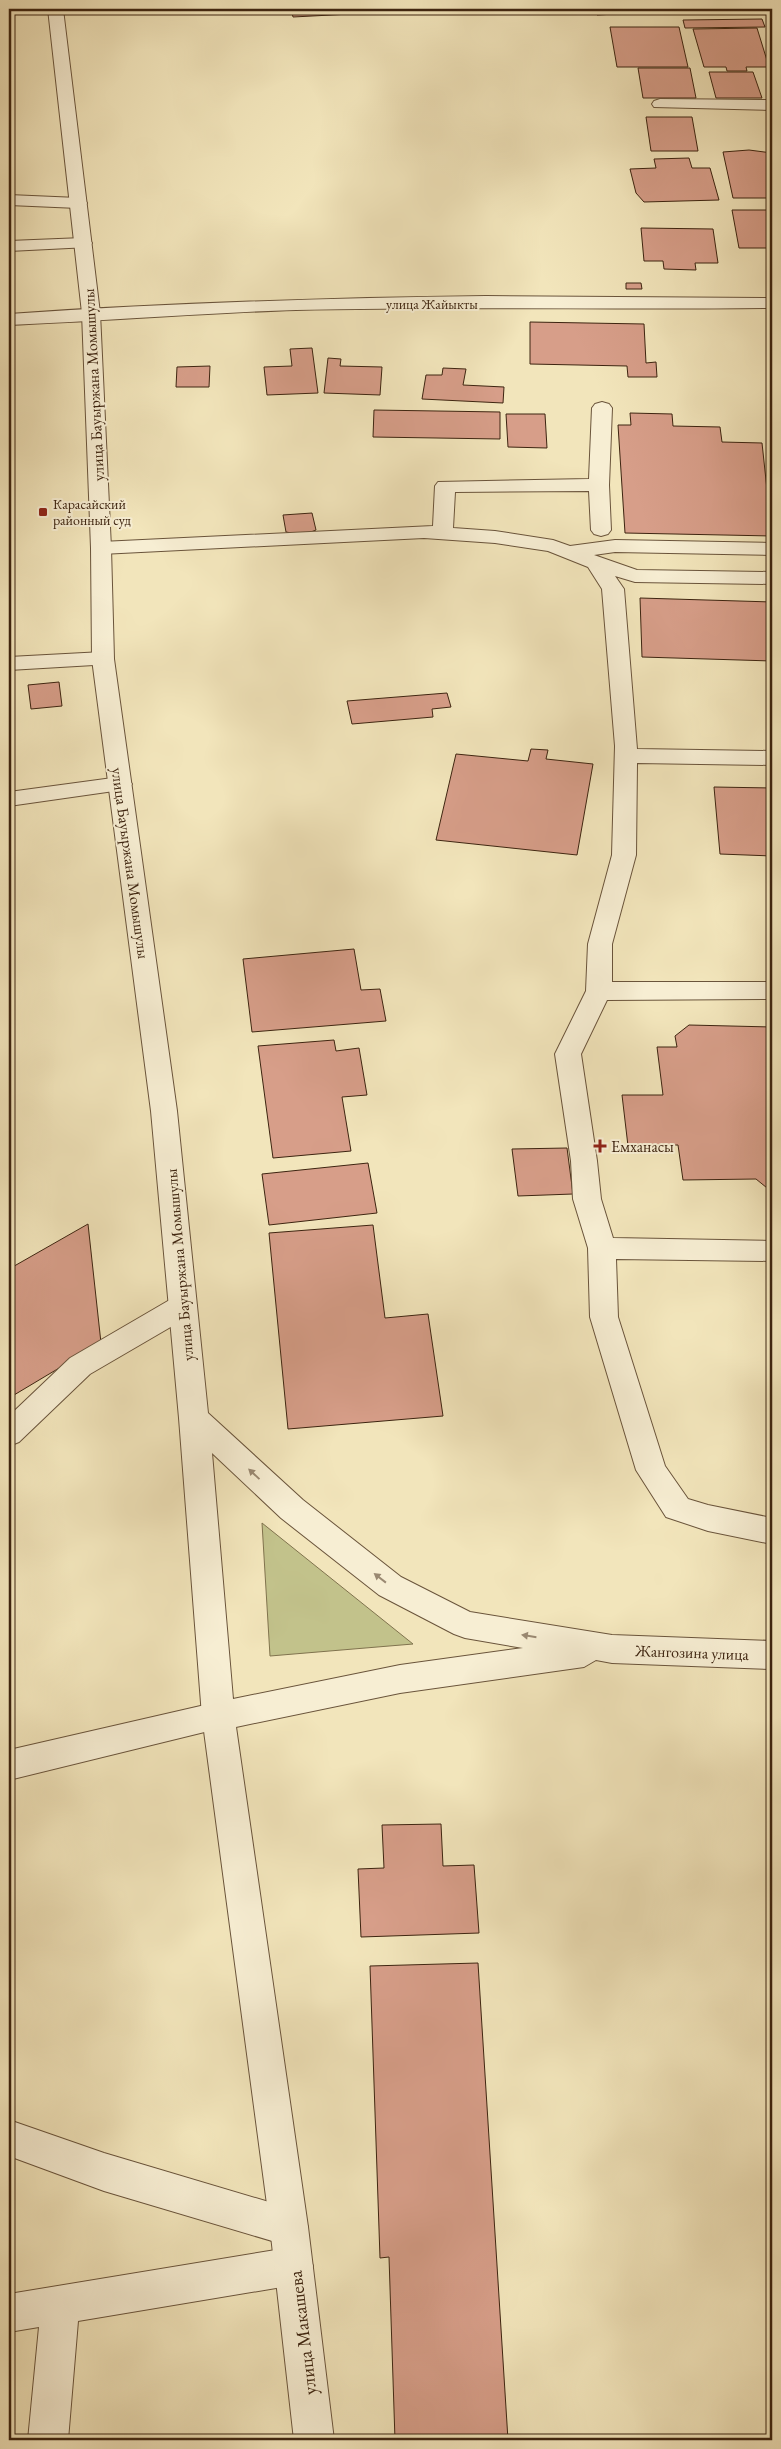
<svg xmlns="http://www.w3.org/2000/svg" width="781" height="2449" viewBox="0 0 781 2449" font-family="'EB Garamond',serif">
<rect width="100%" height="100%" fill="#f2e5bb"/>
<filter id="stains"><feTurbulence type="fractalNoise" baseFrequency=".004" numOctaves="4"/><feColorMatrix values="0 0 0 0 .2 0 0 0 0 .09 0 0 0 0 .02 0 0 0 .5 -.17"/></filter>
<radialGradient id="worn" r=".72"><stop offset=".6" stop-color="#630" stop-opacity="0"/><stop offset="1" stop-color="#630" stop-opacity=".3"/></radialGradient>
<path fill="#c2c28b" stroke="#80734e" d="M262,1523L413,1644L270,1656Z"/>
<g fill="#d79e89" stroke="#3d2410">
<path d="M291,9H427V10L293,17Z"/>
<path d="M560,9H653L654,12L597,15L596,12L563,14Z"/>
<path d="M762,19L765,27L685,28L683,20Z"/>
<path d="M610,27H679L688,67H617Z"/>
<path d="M757,28L769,67H746L747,71H727L726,67H704L693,29Z"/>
<path d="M638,68H690L696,98H643Z"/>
<path d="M709,72H753L762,98H716Z"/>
<path d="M646,117H692L698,151H651Z"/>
<path d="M749,150L772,153V198H733L723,152Z"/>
<path d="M689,158L692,168H710L719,200L644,202L636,193L630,169L656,168L654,159Z"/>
<path d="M732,210H772V248H739Z"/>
<path d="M641,228L713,229L718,263H695L696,270L664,269L663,261H644Z"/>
<path d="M626,283H641L642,289H626Z"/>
<path d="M530,322L644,324L646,363L656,362L657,377H628L627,366L530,364Z"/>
<path d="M312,348L318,393L267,395L264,367L292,366L290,349Z"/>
<path d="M328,358L341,359L340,366L382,367L380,395L324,393Z"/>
<path d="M210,366L209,387H176L177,367Z"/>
<path d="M443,368L466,369L463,385L504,387L503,403L422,399L426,375H442Z"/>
<path d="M374,410L500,412V439L373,437Z"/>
<path d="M630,413L672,414L673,426L720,427L722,442L762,443L772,536L625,533L618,425H631Z"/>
<path d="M506,414H545L547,448L508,447Z"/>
<path d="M312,513L316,530L303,535L286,532L283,515Z"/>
<path d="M640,598L772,602V661L642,657Z"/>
<path d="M59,682L62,706L31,709L28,685Z"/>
<path d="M447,693L451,707L432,709L433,717L352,724L347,701Z"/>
<path d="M531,749L548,750L546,759L593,764L577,855L436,840L456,754L528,761Z"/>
<path d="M714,787L772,788V856L720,854Z"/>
<path d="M354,949L361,990L380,989L386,1021L252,1032L243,959Z"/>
<path d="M689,1025L772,1027V1192L756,1179L683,1180L678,1145L628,1146L622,1095H663L657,1047H677L675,1036Z"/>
<path d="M334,1040L336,1051L359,1048L367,1095L342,1097L351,1151L273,1158L258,1046Z"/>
<path d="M567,1148L573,1194L518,1196L512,1149Z"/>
<path d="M368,1163L377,1213L269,1225L262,1174Z"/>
<path d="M88,1224L101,1343L9,1398V1269Z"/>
<path d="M373,1225L385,1318L428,1314L443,1416L288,1429L269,1233Z"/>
<path d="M441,1824L443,1866L474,1865L479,1933L361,1937L358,1869L384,1868L382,1825Z"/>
<path d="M478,1963L508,2440H395L389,2257L380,2258L370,1966Z"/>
</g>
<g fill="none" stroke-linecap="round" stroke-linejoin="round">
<defs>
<g id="service">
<path d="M9,195L78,198L84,199L87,203L84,207L78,208L9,205Z"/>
<path d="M83,238L89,239L92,243L89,247L9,251V241Z"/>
<path d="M602,402L609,404L612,408L609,485L611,530L608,534L601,536L594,534L591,530L589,491L455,492L453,528L495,531L553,540L570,546L615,540L772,543V555L615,552L594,555L637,570L772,572V584L635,582L615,576L624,589L637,749L772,751V765L637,763L636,855L612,944V982H772V999L607,1000L581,1054L597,1161L601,1199L613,1238L772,1241V1261L616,1259L618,1317L665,1466L688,1499L708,1505L772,1518V1544L708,1531L666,1517L636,1470L590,1317L588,1248L573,1199L571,1161L555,1054L586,991L588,944L612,855L615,746L602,589L588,567L548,551L495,543L424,538L101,554L94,552L91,548L94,544L101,542L433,526L435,486L438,482L589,479L592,408L595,404Z"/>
<path d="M103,652L111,654L114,659L111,664L9,670V657Z"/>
<path d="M120,777L128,779L132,784L128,789L9,806V792Z"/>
<path d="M183,1295L193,1298L197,1306L193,1314L90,1374L19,1442L9,1446V1416L70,1358L173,1298Z"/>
<path d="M294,2247L307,2253L313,2266L307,2279L294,2285L78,2321L68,2440H28L39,2327L9,2332V2294Z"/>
</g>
<g id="minor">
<path d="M660,99L772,100V110L654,107L652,104L654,101Z"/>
<path d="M486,296L772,298V308C614,310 455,306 296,310C200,313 105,321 9,325V314C168,303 327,298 486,296Z"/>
<path d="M218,1702L229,1706L234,1716L229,1726L9,1780V1750Z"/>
<path d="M9,2120L104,2153L289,2208L302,2214L308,2227L302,2240L289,2246L104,2191L9,2156Z"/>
</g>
<path id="tertiary" d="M48,9H63L100,313L111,548L114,659L177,1111L208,1413L303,1500L401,1577L470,1612L612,1635L772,1641V1669L612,1663L596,1660L584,1667L400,1693L236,1727L308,2227L334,2440H294L270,2227L202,1716L179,1418L151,1111L92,659L91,548L82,313ZM212,1453L281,1518L379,1595L454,1634L465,1638L523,1648L400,1665L233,1699Z"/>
</defs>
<use href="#service" stroke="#6a543b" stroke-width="2"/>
<use href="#minor" stroke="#6a543b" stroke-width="2"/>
<use href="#tertiary" stroke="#6a543b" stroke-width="2"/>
<use href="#service" fill="#f7eed3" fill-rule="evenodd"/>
<use href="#minor" fill="#f7eed3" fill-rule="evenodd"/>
<use href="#tertiary" fill="#f7eed3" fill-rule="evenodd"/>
</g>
<defs><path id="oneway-solid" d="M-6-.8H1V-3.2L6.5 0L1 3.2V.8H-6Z" transform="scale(1.25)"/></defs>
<g fill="#9a8972">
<use href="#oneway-solid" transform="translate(254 1474) rotate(-137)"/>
<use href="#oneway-solid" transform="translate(380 1578) rotate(-142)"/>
<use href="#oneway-solid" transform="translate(529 1636) rotate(-171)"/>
</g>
<g fill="#8f2418" stroke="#f7eed3" stroke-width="2">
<rect x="38" y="507" width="10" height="10" rx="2.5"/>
<path d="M597.5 1138.5h5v5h5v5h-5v5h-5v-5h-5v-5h5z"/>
</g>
<g text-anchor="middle" stroke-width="4" stroke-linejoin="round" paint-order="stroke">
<g font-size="14" fill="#3d2410" stroke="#f7eed3">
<text x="432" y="309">улица Жайыкты</text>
</g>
<g font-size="14" fill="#3d2410" stroke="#f7eed3" text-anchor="start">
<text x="53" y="509">Карасайский<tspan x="53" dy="16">районный суд</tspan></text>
</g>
<g font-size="16" fill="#3d2410" stroke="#f7eed3">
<text transform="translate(93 385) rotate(-93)" y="6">улица Бауыржана Момышулы</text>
<text transform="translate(131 863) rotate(82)" y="6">улица Бауыржана Момышулы</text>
<text transform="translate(179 1265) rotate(-95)" y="6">улица Бауыржана Момышулы</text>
<text transform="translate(692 1652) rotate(2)" y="6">Жангозина улица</text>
</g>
<g font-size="16" fill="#3d2410" stroke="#f7eed3" text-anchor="start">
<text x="611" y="1152">Емханасы</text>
</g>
<g font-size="19" fill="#3d2410" stroke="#f7eed3">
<text transform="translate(302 2333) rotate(-97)" y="7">улица Макашева</text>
</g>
</g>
<rect width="781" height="2449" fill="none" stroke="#f2e5bb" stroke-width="30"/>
<rect x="10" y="10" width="761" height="2429" fill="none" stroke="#3d2410" stroke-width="2.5"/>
<rect x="15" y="15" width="751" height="2419" fill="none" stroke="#3d2410"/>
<rect width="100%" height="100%" filter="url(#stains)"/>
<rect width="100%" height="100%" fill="url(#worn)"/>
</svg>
